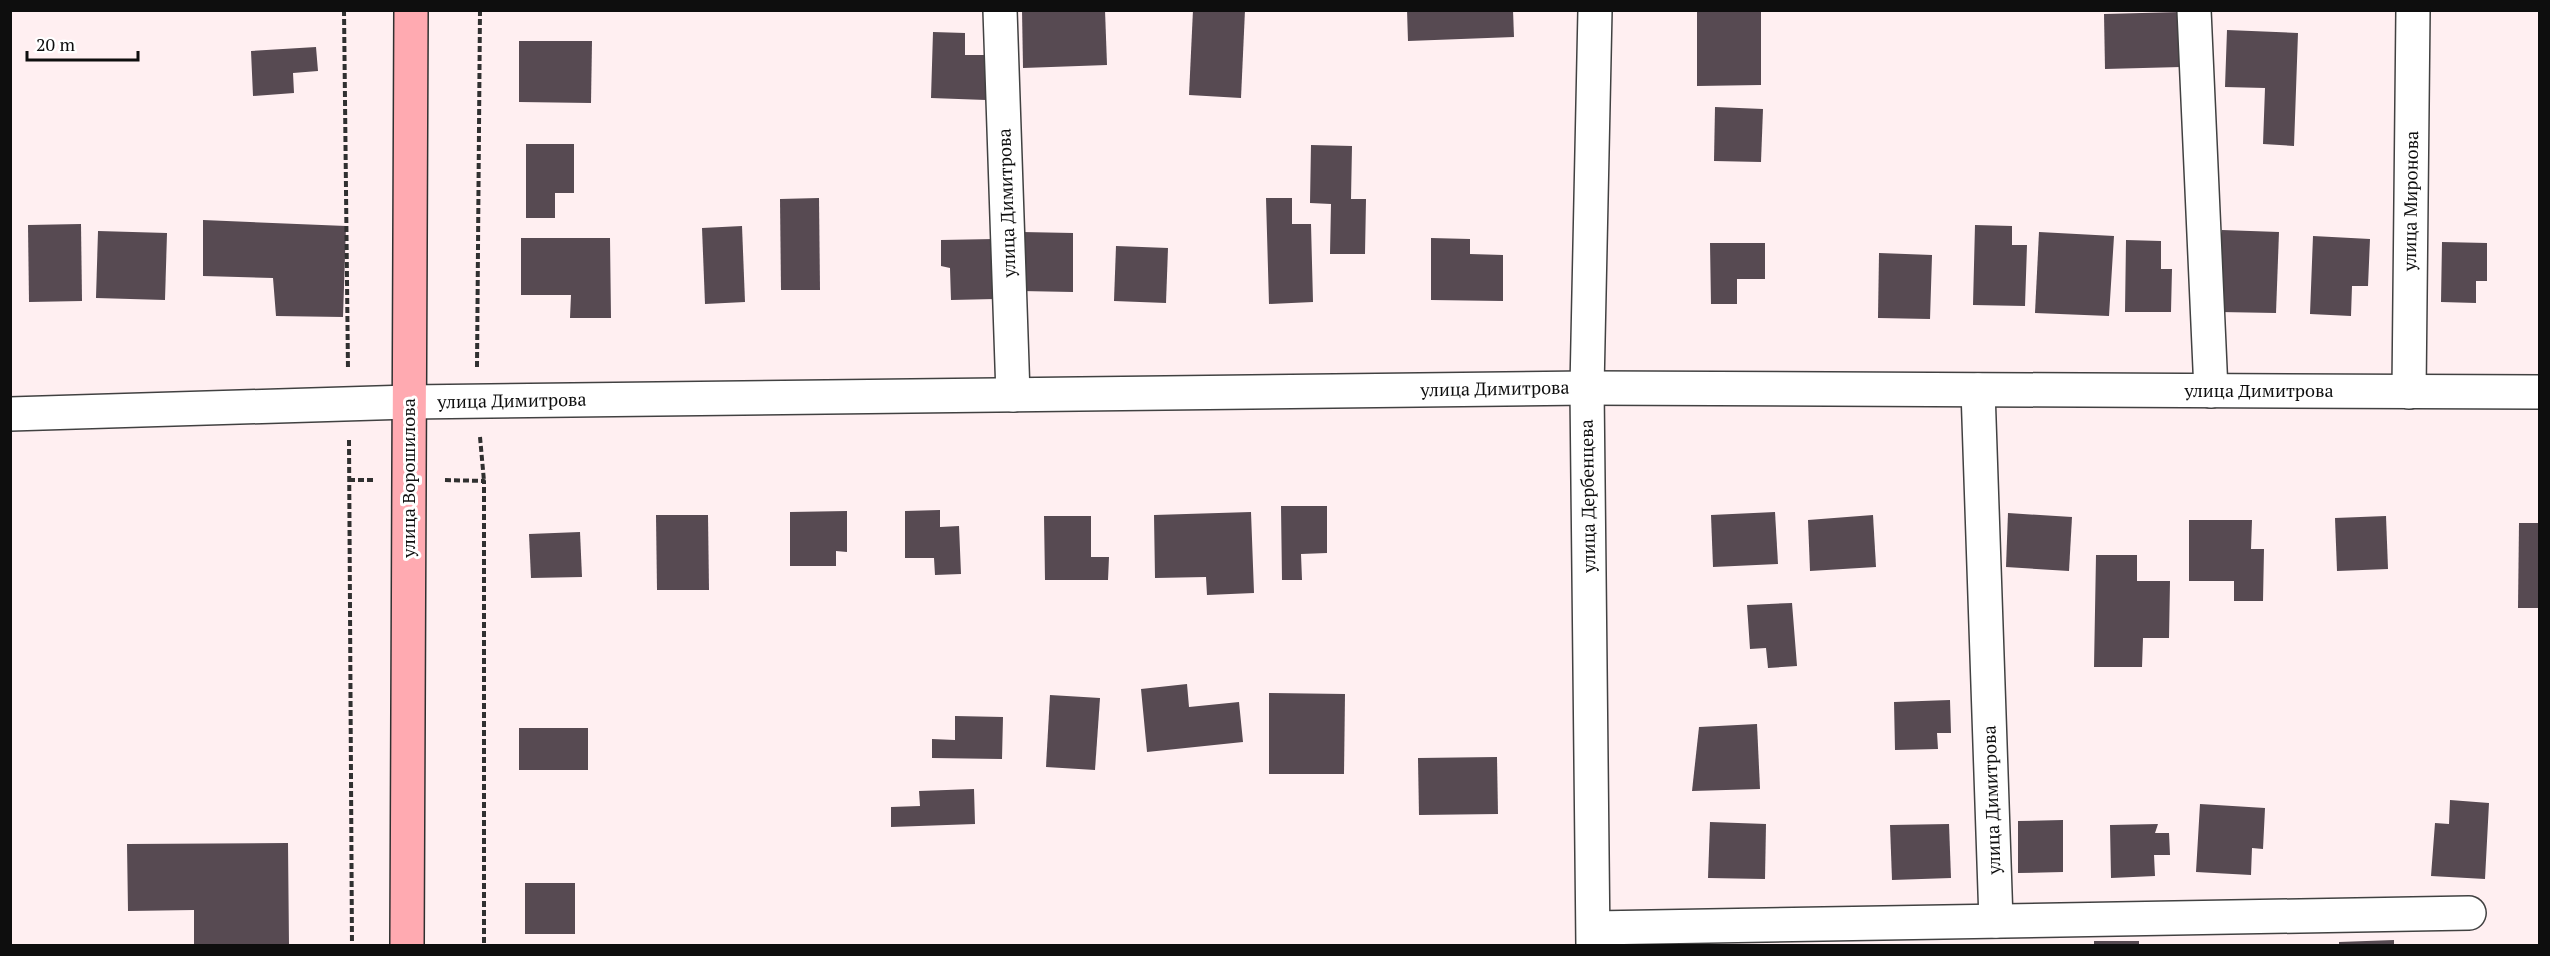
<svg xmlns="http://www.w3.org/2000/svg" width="2550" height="956" viewBox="0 0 2550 956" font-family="'PT Serif',serif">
<rect width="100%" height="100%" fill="#ffeff1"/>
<g fill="#574a52">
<path d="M1022,10H1105L1107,65L1023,68Z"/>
<path d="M1193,10H1245L1241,98L1189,95Z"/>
<path d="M1407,10H1513L1514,37L1408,41Z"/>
<path d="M1697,10H1761V85L1697,86Z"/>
<path d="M2180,12L2181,67L2105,69L2104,14Z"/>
<path d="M2227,30L2298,33L2294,146L2263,144L2265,88L2225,87Z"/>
<path d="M933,32L965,33V55H987L986,100L931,98Z"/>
<path d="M519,41H592L591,103L519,102Z"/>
<path d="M316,47L318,71L293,73L294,93L253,96L251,51Z"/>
<path d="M1715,107L1763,109L1761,162L1714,161Z"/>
<path d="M526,144H574V193H555V218H526Z"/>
<path d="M1311,145L1352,146L1351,199H1366L1365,254H1330L1331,204L1310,203Z"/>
<path d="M819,198L820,290H781L780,199Z"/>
<path d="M1266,198H1292V224H1311L1313,302L1269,304Z"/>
<path d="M203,220L346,226L343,317L276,316L273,278L203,276Z"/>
<path d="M81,224L82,301L29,302L28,225Z"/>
<path d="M1975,225L2012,226V245H2027L2025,306L1973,305Z"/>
<path d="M742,226L745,302L705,304L702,228Z"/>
<path d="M2222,230L2279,232L2276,313L2220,312Z"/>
<path d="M98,231L167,233L165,300L96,298Z"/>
<path d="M1022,232L1073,233V292L1021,291Z"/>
<path d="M2039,232L2114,236L2109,316L2035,313Z"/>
<path d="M2313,236L2370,239L2368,286H2352L2351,316L2310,314Z"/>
<path d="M521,238H610L611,318H570L571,295H521Z"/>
<path d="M1431,238L1470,239V254L1503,255V301L1431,300Z"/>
<path d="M994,239L995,299L951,300L950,268L941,266V240Z"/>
<path d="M2126,240L2161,241V269H2172L2171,312H2125Z"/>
<path d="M2442,242L2487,243V281H2476V303L2441,302Z"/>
<path d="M1710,243H1765V279H1737V304H1711Z"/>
<path d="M1116,246L1168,248L1166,303L1114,301Z"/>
<path d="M1879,253L1932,255L1930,319L1878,318Z"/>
<path d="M1281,506H1327V553L1301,554L1302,580H1282Z"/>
<path d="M940,510V527L959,526L961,574L935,575L934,558H905V511Z"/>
<path d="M847,511V552L836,551V566H790V512Z"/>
<path d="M1251,512L1254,593L1207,595L1206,577L1155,578L1154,515Z"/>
<path d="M1775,512L1778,564L1713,567L1711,515Z"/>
<path d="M2008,513L2072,517L2069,571L2006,567Z"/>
<path d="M656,515H708L709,590H657Z"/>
<path d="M1873,515L1876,567L1810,571L1808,520Z"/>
<path d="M1044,516H1091V557H1109L1108,580H1045Z"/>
<path d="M2386,516L2388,569L2337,571L2335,518Z"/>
<path d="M2189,520H2252L2251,549H2264L2263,601H2234V581H2189Z"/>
<path d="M2519,523H2540V608H2518Z"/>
<path d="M580,532L582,577L531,578L529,534Z"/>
<path d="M2096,555H2137V581H2170L2169,638H2143L2142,667H2094Z"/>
<path d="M1792,603L1797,666L1768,668L1766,648L1750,649L1747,605Z"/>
<path d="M1187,684L1189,707L1239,702L1243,742L1147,752L1141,689Z"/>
<path d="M1269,693L1345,694L1344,774H1269Z"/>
<path d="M1050,695L1100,698L1095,770L1046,767Z"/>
<path d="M1950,700L1951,733H1937L1938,749L1895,750L1894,702Z"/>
<path d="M955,716L1003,717L1002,759L932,758V739L955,740Z"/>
<path d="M1757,724L1760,789L1692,791L1699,727Z"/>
<rect x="519" y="728" width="69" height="42"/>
<path d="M1497,757L1498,814L1419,815L1418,758Z"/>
<path d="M974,789L975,824L891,827V807L920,806L919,791Z"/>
<path d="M2450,800L2489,803L2485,879L2431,876L2435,823L2449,824Z"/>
<path d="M2200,804L2265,808L2263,849L2252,848L2251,875L2196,872Z"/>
<path d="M2063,820V872L2018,873V821Z"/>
<path d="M1710,822L1766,824L1765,879L1708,878Z"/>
<path d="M1949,824L1951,878L1892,880L1890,825Z"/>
<path d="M2158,824L2155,833H2169L2170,855H2154L2155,876L2111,878L2110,825Z"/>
<path d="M288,843L289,946H194V910L128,911L127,844Z"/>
<rect x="525" y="883" width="50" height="51"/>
<path d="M2394,940V946H2339V942Z"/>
<rect x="2094" y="941" width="45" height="5"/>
</g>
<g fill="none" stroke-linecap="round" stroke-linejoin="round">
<defs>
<g id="street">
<path d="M1000,10L1013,395"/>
<path d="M2194,10L2211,391"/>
<path d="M1978,390L1996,921"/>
<path d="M2409,392L2413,10"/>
<path d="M10,414L409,402L1587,388L2540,392"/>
<path d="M1594,928L2469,913"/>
<path d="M1593,946L1587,388L1595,10"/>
</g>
<path id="secondary" d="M407,946L411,10"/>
</defs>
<use href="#street" stroke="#414141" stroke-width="36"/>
<use href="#secondary" stroke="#303030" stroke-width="36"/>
<g stroke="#303030" stroke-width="4" stroke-dasharray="6 3" stroke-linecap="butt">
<path d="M344,10L348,370"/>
<path d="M477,367L480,10"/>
<path d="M480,437L484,481"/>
<path d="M349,440L352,946"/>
<path d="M349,480H374"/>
<path d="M445,480L484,481V946"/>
</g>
<use href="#street" stroke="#fff" stroke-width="33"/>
<use href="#secondary" stroke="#ffaab1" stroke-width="33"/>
</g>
<g text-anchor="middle" stroke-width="6" stroke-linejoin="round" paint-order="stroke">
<g font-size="18" fill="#0e0e0e" stroke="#fff">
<text transform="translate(2411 201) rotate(-89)" y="6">улица Миронова</text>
<text transform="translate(1007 203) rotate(-92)" y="6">улица Димитрова</text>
<text transform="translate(1495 389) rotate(-1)" y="6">улица Димитрова</text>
<text x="2259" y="397">улица Димитрова</text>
<text transform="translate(512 401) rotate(-1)" y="6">улица Димитрова</text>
<text transform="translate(409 478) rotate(-90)" y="6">улица Ворошилова</text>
<text transform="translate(1588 496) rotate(-91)" y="6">улица Дербенцева</text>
<text transform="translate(1992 800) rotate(-92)" y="6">улица Димитрова</text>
</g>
</g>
<rect width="2550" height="956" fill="none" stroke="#0e0e0e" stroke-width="24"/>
<path d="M27 51v9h111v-9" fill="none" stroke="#0e0e0e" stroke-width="3"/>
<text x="36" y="51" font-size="18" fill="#0e0e0e" stroke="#ffffff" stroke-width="4.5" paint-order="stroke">20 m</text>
</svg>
